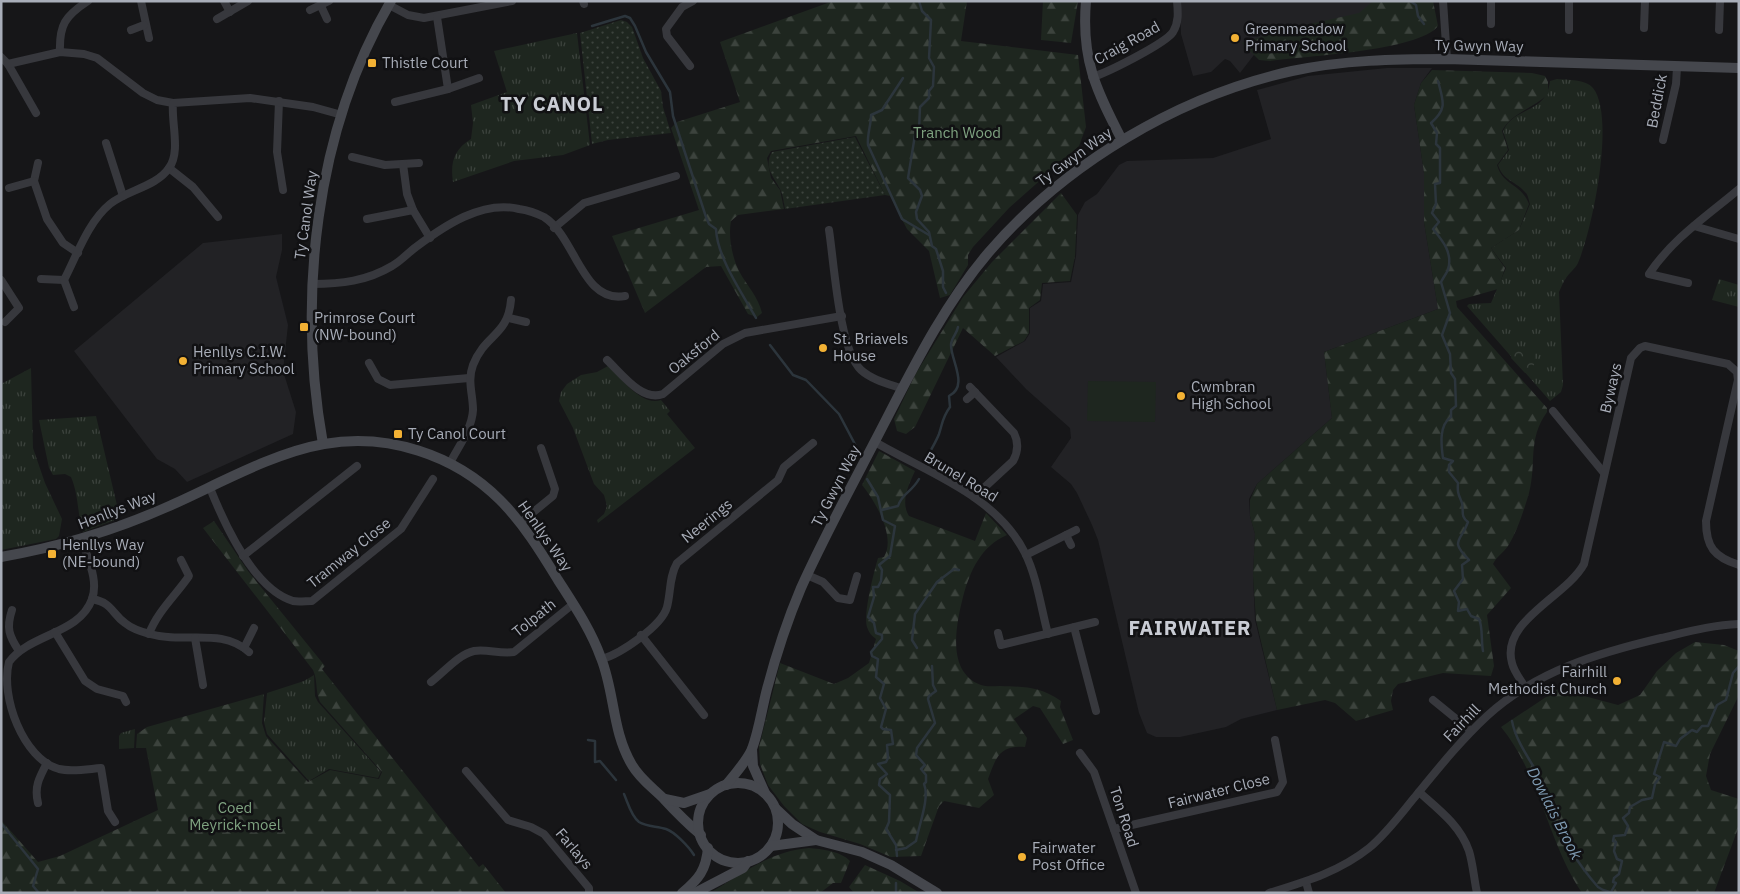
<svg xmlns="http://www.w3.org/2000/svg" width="1740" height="894" viewBox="0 0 1740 894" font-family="'IBM Plex Sans',sans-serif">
<defs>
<pattern id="grass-tufts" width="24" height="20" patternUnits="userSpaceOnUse" patternTransform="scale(1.25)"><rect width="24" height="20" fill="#1e261f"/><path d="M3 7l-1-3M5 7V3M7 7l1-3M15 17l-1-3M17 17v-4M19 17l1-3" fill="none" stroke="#3c433d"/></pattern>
<pattern id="forest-firs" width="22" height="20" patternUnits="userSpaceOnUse" patternTransform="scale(1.25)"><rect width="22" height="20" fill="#1e261f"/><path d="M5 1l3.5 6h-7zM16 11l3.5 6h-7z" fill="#3c433d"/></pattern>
<pattern id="park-crowns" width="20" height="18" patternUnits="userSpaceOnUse" patternTransform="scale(1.25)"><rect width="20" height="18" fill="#1e261f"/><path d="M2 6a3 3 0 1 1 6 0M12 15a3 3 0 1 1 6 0" fill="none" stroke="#3c433d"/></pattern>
<pattern id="garden-dots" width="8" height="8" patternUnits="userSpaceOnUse" patternTransform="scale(1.25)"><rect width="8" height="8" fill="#1e261f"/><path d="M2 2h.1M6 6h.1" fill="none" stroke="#3c433d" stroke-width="1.8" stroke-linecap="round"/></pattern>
</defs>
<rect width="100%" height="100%" fill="#161618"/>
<g fill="#222225">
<path d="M1180,1H1389L1391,12L1257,51L1240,73L1230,61L1225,59L1211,72L1193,76L1181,34Z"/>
<path d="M1387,68H1432L1421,83L1414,105L1424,173V222L1438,309L1324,352L1332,418L1257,484L1249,499L1250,516L1255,534L1253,576L1255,620L1277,710L1241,719L1226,727L1180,737H1156L1147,733L1139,713L1098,540L1092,525L1077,493L1071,484L1051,467L1071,438L1070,428L1026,389L996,357L1025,341L1030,333V308L1041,301L1043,284L1071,282L1076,256L1078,215L1085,202L1097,194L1119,165L1127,161L1213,158L1271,139L1257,90L1308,76Z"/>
<path d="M282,234V250L276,277L288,325L283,371L296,412L293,434L187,482L175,469L157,459L74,351L203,243Z"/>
</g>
<g fill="url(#grass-tufts)">
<path d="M577,33L590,145L563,155L514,161L453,182C450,163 454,149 471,139L473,123L471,105L507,92L494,51Z"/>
<path d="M1557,79C1567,80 1586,79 1593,88C1616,117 1592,231 1578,263C1575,269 1569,273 1566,278C1563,282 1561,288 1559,292L1563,385L1561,392L1550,401L1467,306L1469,304L1491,303L1506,268L1491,248L1519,230L1530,204C1529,201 1528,195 1526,193C1516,181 1503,181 1498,165L1509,150L1503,131C1515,105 1546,115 1550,81Z"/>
<path d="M1719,279L1739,285V307L1712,300Z"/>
<path d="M608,366C621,378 642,407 661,400L670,411L667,414L695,448L598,523L597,520L604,514L607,506L604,495L594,484L573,428L559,401L561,392L567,384L581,375L597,372Z"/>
<path d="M31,368L33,448L45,483L62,519L59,536L56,539L1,550V384Z"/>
<path d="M96,416L120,518L83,532C77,513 79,496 71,477L65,474L53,475L49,468L39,420Z"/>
<path d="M314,675L315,696L318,702L381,772L378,778L329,769L309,781L267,734L264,722L267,693L304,681Z"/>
<path d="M135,729L134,748L119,749V736L121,733Z"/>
</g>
<g fill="url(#forest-firs)">
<path d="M833,1H967L961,41L1078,55L1086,127L1079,146L1009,208L973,247L968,255V265L950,295L940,298L929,251L907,229L890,196L885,195L856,136L771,151L767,158L771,178L780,190L784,209L738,215L731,221C728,236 732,257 739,271C747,286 758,296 762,313L757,317L748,314L721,266L706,267L645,313L612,236L699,210L671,128L677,122L740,102L720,42Z"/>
<path d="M1043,1H1078L1071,43L1041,40Z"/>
<path d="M1373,1H1433L1438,26C1419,51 1305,56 1270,61L1259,60L1242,43L1279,31L1359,13Z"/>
<path d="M1432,70L1532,73L1545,76L1548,82V94C1534,108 1511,113 1502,131L1508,150L1497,165C1503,186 1521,183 1529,204L1519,230L1491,248L1505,268L1498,289L1456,301L1457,307L1547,408V412C1527,440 1537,463 1529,493C1524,510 1517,532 1508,546C1503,553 1497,556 1493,564L1511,588L1487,615L1494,666L1491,676L1443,673L1398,684L1393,690L1391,701L1393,710L1356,721L1335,703L1325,700L1277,710L1256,620L1253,576L1255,534L1250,516V500L1257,484L1332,418L1324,352L1438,309L1424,222V173L1414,105L1421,83Z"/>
<path d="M1061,193L1077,215L1075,256L1070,281L1042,283L1040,300L1029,308V333L1024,341L995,356L963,328L915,427L906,434L897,431L894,419L915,375L963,297L992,262Z"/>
<path d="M879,451L915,471C909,484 900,502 909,516L975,541L986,513L1007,535C981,546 970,571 963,597C956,625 946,672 981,685C986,687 994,686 1000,686C1025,687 1039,686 1061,701L1060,707L1073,740L1063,744L1040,708L1033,706L1014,719L1027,738L1025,747C999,745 996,758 988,779L994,795L979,808L944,801L939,806L921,856L891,857L860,844L820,832L802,824L784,806L768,785L760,764L759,747L780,663L834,684L848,678L869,663L876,639C872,636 869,633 867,627C863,614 874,572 878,558L884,557C896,537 876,502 862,485Z"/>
<path d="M214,521L248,571L325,666L322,669L479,867L483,864L506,893H1V820L38,862L60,856L158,810L146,748H136L137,734L147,727L264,694L262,723L266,736L308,782L330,770L379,779L382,772L320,702C315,691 318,681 313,670L203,528Z"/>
<path d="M1695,642L1724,645L1739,651V695L1710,754L1706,776L1711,790L1739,799V826L1714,893H1582C1547,841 1541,776 1501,727L1558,689L1618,705L1640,695L1657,671L1676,653Z"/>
<path d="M809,848C821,849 841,851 850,861L841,883H833L820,893L713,891C744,872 772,851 809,848Z"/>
<path d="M865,865L900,881L920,893H854L849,887Z"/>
</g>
<path fill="url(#park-crowns)" d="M1519,347L1531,349C1537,358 1536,366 1528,373H1525L1511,358L1512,354Z"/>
<g fill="url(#garden-dots)">
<path d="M621,20L627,22L632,27L643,58L661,91L663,107L671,133L608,140L592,144L580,33Z"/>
<path d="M855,137L885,195L785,209C784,203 783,195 780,189C774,177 763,167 772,152Z"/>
</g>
<path fill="#1e261f" d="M1088,381L1156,382L1155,422L1087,421Z"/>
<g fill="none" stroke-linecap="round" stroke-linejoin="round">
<g stroke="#2c353c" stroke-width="2.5">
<path d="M919,1L922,11L931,20L929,58L934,67L933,86L929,91V98L920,107L919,130L915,135L908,178L920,190L922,196L916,212L917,219L929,232L932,246L936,249L943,271V287L946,293"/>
<path d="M1410,1L1416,5L1418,16L1424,24"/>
<path d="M592,26L625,16L630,18L635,26L646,52L670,92L673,116L706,217L709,224L716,229C717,257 742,293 756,318"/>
<path d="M903,78L882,110L871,115C871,126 867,134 868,145L902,219L929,235"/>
<path d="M1438,81C1443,101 1448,108 1431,123L1437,133L1436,144L1440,148V183L1435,184L1436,204L1432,213L1439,222L1433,229C1443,241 1453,253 1448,270C1446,274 1443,278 1441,282L1450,313L1442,335L1450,354L1451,373L1455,379L1456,406L1451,410V417C1439,425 1441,444 1443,458L1453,461L1449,465V472L1458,483C1457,493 1459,495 1462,503C1464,512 1460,516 1468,522C1461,542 1449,540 1469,560L1462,565L1463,579L1454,591L1459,602L1458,611L1467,609L1471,616L1479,619C1483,627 1481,641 1483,651"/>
<path d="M770,345L793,375L806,380L839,414L858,450"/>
<path d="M926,460C930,451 936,442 939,434C943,422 942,418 950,407L949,396C969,386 951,361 951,345C951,338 957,334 958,327"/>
<path d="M867,479L878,497L883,520L895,526L890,556L879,565L882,570L881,581L878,587H873L874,597L868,617L874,623L876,633L882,635V639L871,652L872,656L878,659L876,677L884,684L880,698L886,709L881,727L883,729L891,730L893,744L887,745L888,758L886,762L878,764L887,774L880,779L879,785L890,795L889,822L886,829L896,845L897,856"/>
<path d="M882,510L898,506C902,493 911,493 919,479"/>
<path d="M917,648L912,640L915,614L937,582L954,569L959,570"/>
<path d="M1512,721C1516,743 1534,765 1544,785C1547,792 1546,801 1549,808C1561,837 1577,863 1598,887L1603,890L1613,893"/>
<path d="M588,740L595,741V762L600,761L616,780"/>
<path d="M624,794C628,803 631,816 639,822C647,827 657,826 666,829C675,832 689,847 694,855"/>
<path d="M1,823L38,869L33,886L39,893"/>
<path d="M896,850L906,848L916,841C919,825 930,797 924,784L926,782V775L921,769L925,765L916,755L917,748L935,723L928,699L929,696L936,691L933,685L932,666"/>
<path d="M896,883V893"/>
<path d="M1611,892L1616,883L1613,882L1614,878L1619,874L1622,861L1617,859L1614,851L1616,842L1613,841L1614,836L1625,835L1628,826L1623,818L1629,813L1630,807L1642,800L1652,798L1655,784L1660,777L1654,774L1664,742L1676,746L1680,739L1692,730L1697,732L1702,726H1708L1717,705L1726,700L1733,673L1739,666"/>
</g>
<g stroke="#37383d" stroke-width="8">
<path d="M141,1L149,38"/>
<path d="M224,1L230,12"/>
<path d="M583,1L584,4"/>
<path d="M1443,1L1447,59"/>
<path d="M389,5L408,15L424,18L512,1"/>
<path d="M321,6L327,19"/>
<path d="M310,10L329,1"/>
<path d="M437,17L448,89"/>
<path d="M217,19L248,1"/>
<path d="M1491,24V1"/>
<path d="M1644,28L1645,1"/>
<path d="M131,30L144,25"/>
<path d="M1569,30V1"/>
<path d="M1719,30L1720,1"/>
<path d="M60,52C59,25 65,16 88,1"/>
<path d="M1,57L8,64L36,113"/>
<path d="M8,64L60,52L84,54L97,58L143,93L157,100L173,103"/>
<path d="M690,66L667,36L666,29L682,7L693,1"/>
<path d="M1092,77C1107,73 1166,43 1173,32C1179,22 1178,12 1177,1"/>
<path d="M279,101L277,152L283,190"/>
<path d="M395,102L448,89L479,78"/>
<path d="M1663,140L1676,84L1677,67"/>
<path d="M106,143L123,196"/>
<path d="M352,157L385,165L419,163"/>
<path d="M38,163L34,181L47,219L63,243L78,253"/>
<path d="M403,164L407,194L413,210"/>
<path d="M169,168L193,187L218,217"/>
<path d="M9,188L34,181"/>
<path d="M367,219L413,210L430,238"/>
<path d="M1694,226L1739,239"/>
<path d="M554,228L584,203L676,176"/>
<path d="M829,230C834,262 839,350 861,370C872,380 889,384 903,389"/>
<path d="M41,279L64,280C77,255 88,222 110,204C127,190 156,187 169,168C181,152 171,122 173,103L250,98L313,107L342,115"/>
<path d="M1,280L19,308L5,322"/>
<path d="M64,280L74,307"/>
<path d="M1688,283L1649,274C1672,239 1707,216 1739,189"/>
<path d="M312,284C341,284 367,281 392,266C401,261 408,253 416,247C444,226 482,200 519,209C526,210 538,214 544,217C576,237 582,304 625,296"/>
<path d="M509,318L526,322"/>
<path d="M607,360C622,374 642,402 663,394L723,344L745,333L842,316"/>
<path d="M369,363L378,379L390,385L469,378"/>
<path d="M970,387L1014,433C1019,443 1018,452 1013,461L974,497"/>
<path d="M967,399L975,392"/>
<path d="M1553,411L1604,473"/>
<path d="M875,442C928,473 996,495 1025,553C1037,577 1041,608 1048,634"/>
<path d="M450,463C458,447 472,429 473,410C473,394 467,381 473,365C485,334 508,336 511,300"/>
<path d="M210,488C224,523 253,589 293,601C298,602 306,601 312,601L401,529L433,479"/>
<path d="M520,523L553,496L555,489L541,448"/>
<path d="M1066,535L1071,545"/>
<path d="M82,540C87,558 99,580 92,599C80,634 29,634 9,662C0,696 23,759 59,769C72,772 88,769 101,768L108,811L115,822"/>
<path d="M1026,555L1076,530"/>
<path d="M243,556L357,466"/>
<path d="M807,575L823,582L838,598L850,600L857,576"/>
<path d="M92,599C113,603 111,613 125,623C131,628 142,632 150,634C184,644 221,627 249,652"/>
<path d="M12,610C6,628 9,636 19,651"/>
<path d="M1074,627L1096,711"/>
<path d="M55,632L85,681L97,689L123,696L126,702"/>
<path d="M998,633L1001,645L1095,622"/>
<path d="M149,634C157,612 176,595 189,576L181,560"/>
<path d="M641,635L704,715"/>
<path d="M195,638L203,685"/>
<path d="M244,648L254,628"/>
<path d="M602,659C620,654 662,626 667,607C671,592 669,577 677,563L778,480L784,467L813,443"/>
<path d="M431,682C443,673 459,654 474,651C487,649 500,654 514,652L573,604"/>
<path d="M1525,687C1521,680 1514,672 1512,663C1500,621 1566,597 1584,564L1631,358L1640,348L1645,346L1728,364L1737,372L1738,380L1706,521C1706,547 1714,557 1739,565"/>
<path d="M1433,700L1471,731"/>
<path d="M1080,753L1094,772L1136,893"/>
<path d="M466,771L508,820L531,827L544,834L589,888V893"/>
<path d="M1419,792C1438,809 1460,825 1469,851C1473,864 1474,879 1477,893"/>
<path d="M38,803C34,787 39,778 47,763"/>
<path d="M1114,829L1277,792L1283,782L1275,740"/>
<path d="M1306,882L1309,893"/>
<path d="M1269,893C1304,882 1339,872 1369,848C1386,834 1400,815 1414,798C1437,770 1460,741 1487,716C1536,671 1598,653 1661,638C1687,632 1712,625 1739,624"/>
</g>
<g stroke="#45474d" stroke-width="10">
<path d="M1086,1C1081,59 1096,90 1122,140"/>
<path d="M323,444C297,298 315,131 391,1"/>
<path d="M1,557C59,547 113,531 167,507C215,486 272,453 324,444C387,433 454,454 500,500C523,523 541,552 558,580C574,605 591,630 601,658C615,693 612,732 632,765C640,779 653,788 664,799C676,812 688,824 701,835"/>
<path d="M752,749L753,766L765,793"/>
<circle cx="738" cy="823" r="40"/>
<path d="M726,785C735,774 746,762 752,749C759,730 762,708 767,689C776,655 787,621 801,588C823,539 849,491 874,443C908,378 941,308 989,252C1065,164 1178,96 1292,71C1343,60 1395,59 1447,59L1739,68"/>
<path d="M665,799L684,803L710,794"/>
<path d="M776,809L792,824L816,840L862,852L891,865L937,893"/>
<path d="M771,846L816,840"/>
<path d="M682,893C699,879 706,870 708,848"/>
<path d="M695,893L743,868L748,861"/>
</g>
</g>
<g fill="#f2b134" stroke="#111113" stroke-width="2">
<circle cx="1235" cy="38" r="5"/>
<rect x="367" y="58" width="10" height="10" rx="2.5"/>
<rect x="299" y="322" width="10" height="10" rx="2.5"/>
<circle cx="823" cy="348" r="5"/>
<circle cx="183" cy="361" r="5"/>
<circle cx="1181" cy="396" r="5"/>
<rect x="393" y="429" width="10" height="10" rx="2.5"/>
<rect x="47" y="549" width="10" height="10" rx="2.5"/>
<circle cx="1617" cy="681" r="5"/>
<circle cx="1022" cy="857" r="5"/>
</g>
<g text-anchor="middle" stroke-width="5" stroke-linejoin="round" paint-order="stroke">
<g font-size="15" fill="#a8adb8" stroke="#111113" text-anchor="start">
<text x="1245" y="34">Greenmeadow<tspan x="1245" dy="17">Primary School</tspan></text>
<text x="382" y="68">Thistle Court</text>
<text x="314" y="323">Primrose Court<tspan x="314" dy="17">(NW-bound)</tspan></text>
<text x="833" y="344">St. Briavels<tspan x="833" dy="17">House</tspan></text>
<text x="193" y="357">Henllys C.I.W.<tspan x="193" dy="17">Primary School</tspan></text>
<text x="1191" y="392">Cwmbran<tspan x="1191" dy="17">High School</tspan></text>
<text x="408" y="439">Ty Canol Court</text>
<text x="62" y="550">Henllys Way<tspan x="62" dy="17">(NE-bound)</tspan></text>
<text x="1607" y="677" text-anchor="end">Fairhill<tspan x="1607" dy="17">Methodist Church</tspan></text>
<text x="1032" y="853">Fairwater<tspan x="1032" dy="17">Post Office</tspan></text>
</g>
<g font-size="15" fill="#a8adb8" stroke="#111113">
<text transform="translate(1127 43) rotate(-29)" y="5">Craig Road</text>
<text transform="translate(1479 46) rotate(1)" y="5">Ty Gwyn Way</text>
<text transform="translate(1657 101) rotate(-79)" y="5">Beddick</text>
<text transform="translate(1074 157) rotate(-36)" y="5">Ty Gwyn Way</text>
<text transform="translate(306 215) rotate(-82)" y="5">Ty Canol Way</text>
<text transform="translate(694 352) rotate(-39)" y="5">Oaksford</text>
<text transform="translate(1611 388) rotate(-77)" y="5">Byways</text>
<text transform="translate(961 477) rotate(31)" y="5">Brunel Road</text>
<text transform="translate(836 486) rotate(-63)" y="5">Ty Gwyn Way</text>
<text transform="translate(117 510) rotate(-21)" y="5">Henllys Way</text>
<text transform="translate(707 521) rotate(-39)" y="5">Neerings</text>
<text transform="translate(545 536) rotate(55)" y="5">Henllys Way</text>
<text transform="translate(349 553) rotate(-39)" y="5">Tramway Close</text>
<text transform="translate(534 618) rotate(-39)" y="5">Tolpath</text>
<text transform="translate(1462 723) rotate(-46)" y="5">Fairhill</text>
<text transform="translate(1219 791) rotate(-14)" y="5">Fairwater Close</text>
<text transform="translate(1124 817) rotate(72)" y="5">Ton Road</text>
<text transform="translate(574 849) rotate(50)" y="5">Farlays</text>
</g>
<g font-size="15" fill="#7fa381" stroke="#111113">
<text x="957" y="138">Tranch Wood</text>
<text x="235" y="813">Coed<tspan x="235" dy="17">Meyrick-moel</tspan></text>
</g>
<g font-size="16" font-style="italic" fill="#7f9bb3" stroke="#111113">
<text transform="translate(1555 813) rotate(63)" y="6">Dowlais Brook</text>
</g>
<g font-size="20" font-weight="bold" letter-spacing="1" fill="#c9ccd4" stroke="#111113">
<text x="552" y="111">TY CANOL</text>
<text x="1190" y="635">FAIRWATER</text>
</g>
</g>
<rect width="1740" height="894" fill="none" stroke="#a8adb8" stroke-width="5"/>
</svg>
